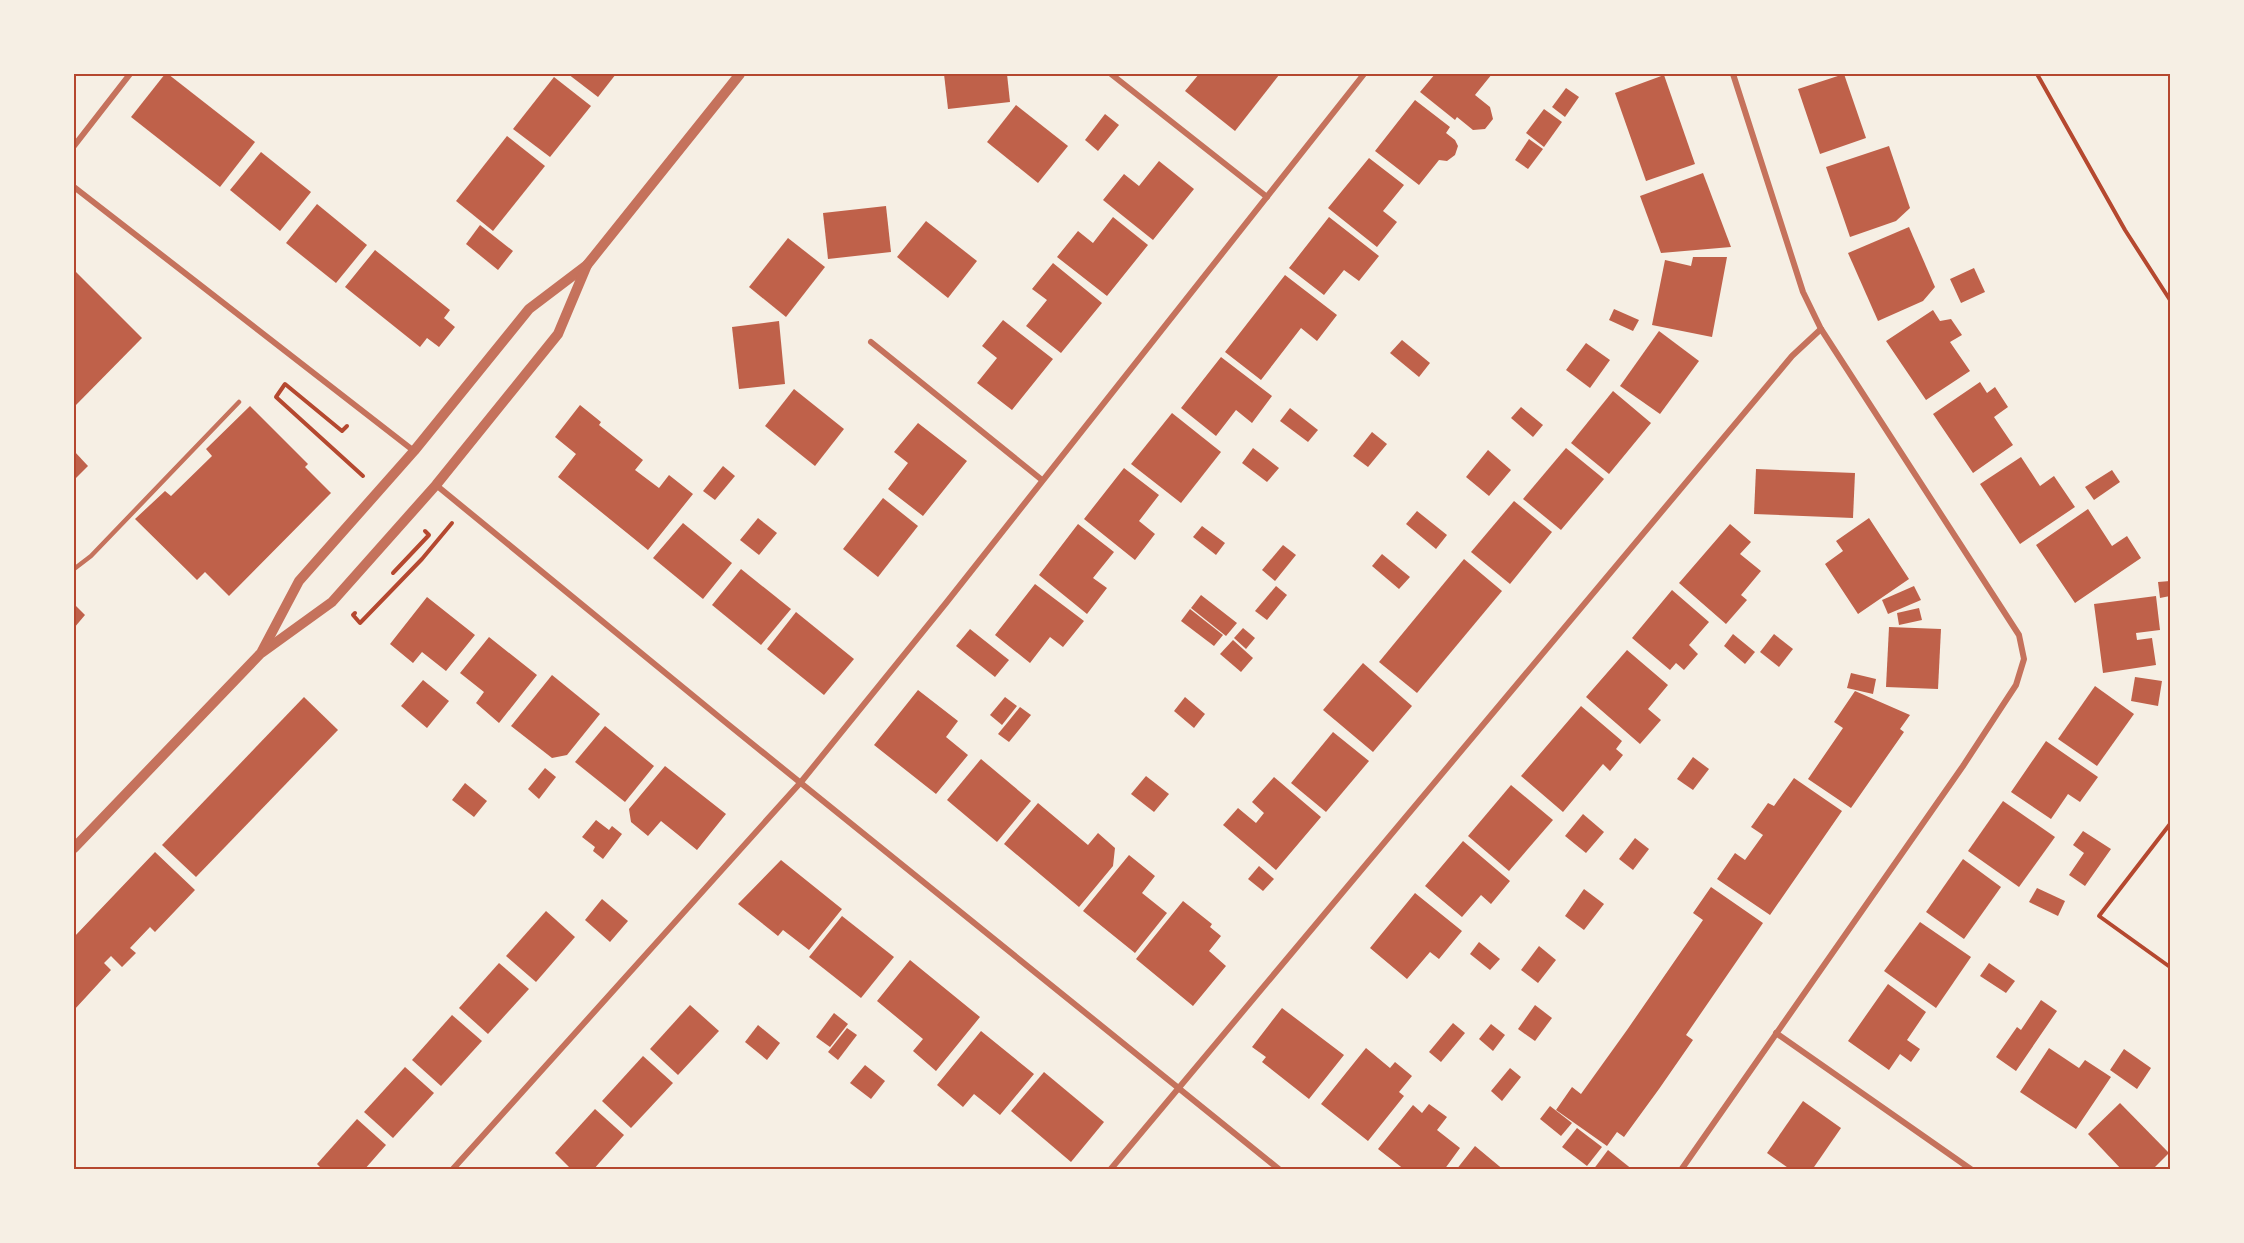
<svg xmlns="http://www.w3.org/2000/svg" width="2244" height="1243" viewBox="0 0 2244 1243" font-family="'IBM Plex Sans',sans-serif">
<rect width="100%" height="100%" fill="#f6efe4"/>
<g fill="#bf614a">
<path d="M165,74H168L255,142L220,187L131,117Z"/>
<path d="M568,74H616L598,97Z"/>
<path d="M944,74H1007L1010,102L948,109Z"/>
<path d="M1199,74H1277L1279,75L1235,131L1185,91Z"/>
<path d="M1435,74H1492L1475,95L1490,107L1493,119L1485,129L1473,130L1457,117L1455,120L1420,92Z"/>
<path d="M1844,74L1866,138L1820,154L1798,89Z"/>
<path d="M1664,75L1695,164L1646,181L1615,93Z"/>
<path d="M554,77L591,106L550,157L513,129Z"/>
<path d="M1566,88L1579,97L1565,117L1552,107Z"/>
<path d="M1415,100L1450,127L1446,133L1455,140L1458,146L1455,155L1447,161L1439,160L1419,185L1375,151Z"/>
<path d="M1016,105L1068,146L1038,183L987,142Z"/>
<path d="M1544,109L1562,122L1544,147L1526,133Z"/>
<path d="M1105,114L1119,125L1098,151L1085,140Z"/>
<path d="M507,136L545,166L493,231L456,201Z"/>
<path d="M1529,139L1543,149L1528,169L1515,160Z"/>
<path d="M1889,146L1910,208L1896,221L1850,237L1826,167Z"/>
<path d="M261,152L311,192L280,231L230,190Z"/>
<path d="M1369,158L1404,185L1383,211L1397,222L1377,247L1328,208Z"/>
<path d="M1159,161L1194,189L1153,240L1103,200L1124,174L1139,186Z"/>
<path d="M1703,173L1731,247L1661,253L1640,196Z"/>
<path d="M317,204L367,245L336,283L286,243Z"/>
<path d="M886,206L891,252L828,259L823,213Z"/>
<path d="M1113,217L1148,245L1107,296L1057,257L1078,231L1093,243Z"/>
<path d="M1329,217L1379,256L1359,281L1344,270L1324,295L1289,268Z"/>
<path d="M926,221L977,261L948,298L897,257Z"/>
<path d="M480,225L513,251L498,270L466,244Z"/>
<path d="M1909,227L1935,287L1923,301L1878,321L1848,253Z"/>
<path d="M788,238L825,267L786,317L749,287Z"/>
<path d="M375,250L450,310L444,318L455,327L439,347L427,338L420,347L345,287Z"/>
<path d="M1693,257H1727L1712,337L1652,325L1665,260L1691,266Z"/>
<path d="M1053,263L1102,303L1061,353L1026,326L1047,300L1032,289Z"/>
<path d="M1974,268L1985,292L1961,303L1950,279Z"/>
<path d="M74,270L142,338L74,407Z"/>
<path d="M1285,275L1337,315L1317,341L1301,328L1261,380L1225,352Z"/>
<path d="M1614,309L1639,320L1633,331L1609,320Z"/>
<path d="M1933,310L1940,321L1951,319L1962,335L1950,342L1970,371L1926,400L1886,341Z"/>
<path d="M1003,320L1053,359L1012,410L977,383L997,358L982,346Z"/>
<path d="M779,321L785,384L739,389L732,327Z"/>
<path d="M1659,331L1699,361L1660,414L1620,386Z"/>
<path d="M1402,340L1430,363L1419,377L1390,353Z"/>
<path d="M1586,343L1610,360L1590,388L1566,370Z"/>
<path d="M1221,357L1272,396L1252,423L1236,410L1216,436L1181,408Z"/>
<path d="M1980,382L1987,393L1995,387L2008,407L1994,417L2013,445L1973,473L1933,414Z"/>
<path d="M794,389L844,429L815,466L765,426Z"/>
<path d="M1613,391L1651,423L1609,474L1571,443Z"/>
<path d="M580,405L601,422L599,425L643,460L635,470L659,488L669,475L693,494L648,550L558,477L576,454L555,437Z"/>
<path d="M250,406L308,464L305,467L331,493L229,596L205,572L197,580L135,519L165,491L171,496L212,456L206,449Z"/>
<path d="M1521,407L1543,425L1533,437L1511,418Z"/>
<path d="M1290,408L1318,430L1308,442L1280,421Z"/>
<path d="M1172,413L1221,452L1181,503L1131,464Z"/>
<path d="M918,423L967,461L923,516L888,489L908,463L894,452Z"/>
<path d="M1372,432L1387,444L1368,467L1353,456Z"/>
<path d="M1253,448L1279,468L1267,482L1242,463Z"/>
<path d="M1566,448L1604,479L1561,530L1523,499Z"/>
<path d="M1488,450L1511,470L1489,496L1466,477Z"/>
<path d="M74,451L88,466L74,480Z"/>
<path d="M2021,457L2040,486L2054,476L2075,507L2020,544L1980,484Z"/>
<path d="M723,466L735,476L715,500L703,491Z"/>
<path d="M1124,468L1159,495L1139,521L1155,534L1135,560L1084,519Z"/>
<path d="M1756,469L1855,473L1853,518L1754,514Z"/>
<path d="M2112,470L2120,482L2094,500L2085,487Z"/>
<path d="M883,498L918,526L878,577L843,549Z"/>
<path d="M1514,501L1552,532L1510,584L1471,552Z"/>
<path d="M2088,509L2112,546L2127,536L2141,558L2075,603L2036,545Z"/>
<path d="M1417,511L1447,535L1436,549L1406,524Z"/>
<path d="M758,518L777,533L759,555L740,540Z"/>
<path d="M1869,518L1909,579L1858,614L1825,564L1843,551L1836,541Z"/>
<path d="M683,523L732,563L703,599L653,558Z"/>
<path d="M1078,524L1114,552L1093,578L1107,588L1087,614L1039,575Z"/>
<path d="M1730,524L1751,542L1740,554L1761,571L1741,595L1747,600L1726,624L1679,583Z"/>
<path d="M1202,526L1225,543L1216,555L1193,537Z"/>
<path d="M1283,545L1296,555L1275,581L1262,570Z"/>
<path d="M1382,554L1410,577L1399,589L1372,566Z"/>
<path d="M1464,559L1502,591L1417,693L1379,662Z"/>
<path d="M741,569L791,609L761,645L712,605Z"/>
<path d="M2170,581V596L2160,598L2158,582Z"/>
<path d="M1035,584L1084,621L1063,647L1050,637L1030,663L995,635Z"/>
<path d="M1276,586L1287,595L1267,620L1255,611Z"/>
<path d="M1914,586L1921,600L1888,614L1882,600Z"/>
<path d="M1672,590L1709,622L1689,645L1698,654L1684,670L1676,663L1670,670L1632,638Z"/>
<path d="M1201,595L1237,623L1226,636L1191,608Z"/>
<path d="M2156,596L2160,630L2136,633L2137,640L2152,638L2156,665L2103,673L2094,604Z"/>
<path d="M427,597L475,635L446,671L422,652L413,663L390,644Z"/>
<path d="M74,604L85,615L74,628Z"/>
<path d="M1919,608L1922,620L1899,625L1897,613Z"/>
<path d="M1190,609L1223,635L1214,646L1181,621Z"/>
<path d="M796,612L854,659L824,695L767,649Z"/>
<path d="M1889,627L1941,629L1938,689L1886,687Z"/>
<path d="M1243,628L1255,638L1246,649L1234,638Z"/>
<path d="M970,629L1009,660L995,677L956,646Z"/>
<path d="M1733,634L1755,652L1745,664L1724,646Z"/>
<path d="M1774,634L1793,649L1779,667L1760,652Z"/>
<path d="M489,637L537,675L499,723L476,703L484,692L460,673Z"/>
<path d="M1233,640L1253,658L1241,672L1220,654Z"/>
<path d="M1627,650L1668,685L1648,709L1661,720L1640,744L1586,697Z"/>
<path d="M1363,663L1412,706L1373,752L1323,710Z"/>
<path d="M1851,673L1876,679L1873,694L1847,688Z"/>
<path d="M552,675L600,714L567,755L552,758L511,726Z"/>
<path d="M2135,677L2162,681L2158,706L2131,701Z"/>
<path d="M423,680L449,701L427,728L401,706Z"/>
<path d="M2095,686L2134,714L2097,766L2058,739Z"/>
<path d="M918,690L958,721L946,737L968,755L936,794L874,745Z"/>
<path d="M1855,691L1910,715L1900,729L1904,732L1851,808L1808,779L1843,728L1834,722Z"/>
<path d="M304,697L338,730L196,877L162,845Z"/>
<path d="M1005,697L1017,706L1002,725L990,715Z"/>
<path d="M1185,697L1205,714L1194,728L1174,711Z"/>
<path d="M1581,706L1622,741L1616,749L1623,755L1610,771L1603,764L1563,812L1521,776Z"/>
<path d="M1020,707L1031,715L1009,742L998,734Z"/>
<path d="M605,726L654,766L625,802L575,762Z"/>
<path d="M1333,732L1369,761L1326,812L1291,783Z"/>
<path d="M2046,741L2098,777L2080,802L2068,794L2051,819L2011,792Z"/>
<path d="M1693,757L1709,769L1693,790L1677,779Z"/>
<path d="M981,759L1031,801L997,842L947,800Z"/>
<path d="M665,766L726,814L697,850L661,821L648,836L631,822L629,809Z"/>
<path d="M545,768L556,777L539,799L528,789Z"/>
<path d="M1146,776L1169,794L1154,812L1131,794Z"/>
<path d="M1274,777L1321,817L1276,870L1223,825L1238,808L1256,823L1264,813L1252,802Z"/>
<path d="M1794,778L1842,811L1770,915L1717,879L1735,853L1745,860L1763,835L1751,827L1768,803L1774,806Z"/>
<path d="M465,783L487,801L474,817L452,800Z"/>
<path d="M1511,785L1553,820L1509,871L1468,836Z"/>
<path d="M2003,801L2055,837L2019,887L1968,851Z"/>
<path d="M1038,803L1088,845L1098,833L1115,848L1113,866L1079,907L1004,844Z"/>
<path d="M1583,814L1604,832L1586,853L1565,836Z"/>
<path d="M596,820L609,830L612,826L622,834L603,859L593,851L595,847L582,837Z"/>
<path d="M2083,831L2111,849L2085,886L2069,875L2084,853L2073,845Z"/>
<path d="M1635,838L1649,849L1633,870L1619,859Z"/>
<path d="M1463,841L1510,881L1491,904L1481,895L1462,917L1425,886Z"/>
<path d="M155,852L195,890L155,932L150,927L130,948L136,953L122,967L111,956L104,963L111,970L74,1010V937Z"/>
<path d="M1129,855L1155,876L1142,893L1167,913L1135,953L1083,911Z"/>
<path d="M1963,859L2001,887L1964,939L1926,912Z"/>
<path d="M781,860L842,909L809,950L783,930L778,936L738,904Z"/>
<path d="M1259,866L1274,879L1263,891L1248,879Z"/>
<path d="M1711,887L1763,923L1686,1035L1693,1040L1659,1089L1624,1137L1617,1132L1607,1146L1556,1110L1572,1087L1581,1094L1627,1030L1703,920L1693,913Z"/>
<path d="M2037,888L2065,901L2058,916L2029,902Z"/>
<path d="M1584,889L1604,904L1584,930L1565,916Z"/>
<path d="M1415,893L1462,931L1439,959L1430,952L1407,979L1370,948Z"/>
<path d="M602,899L628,921L610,942L585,920Z"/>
<path d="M1183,901L1212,924L1210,927L1221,936L1209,951L1226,966L1193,1006L1136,959Z"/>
<path d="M546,911L575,937L536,982L506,956Z"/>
<path d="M842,916L894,957L861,998L809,957Z"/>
<path d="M1920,922L1971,957L1936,1008L1884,971Z"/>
<path d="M1479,942L1500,959L1490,970L1470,954Z"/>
<path d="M1539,946L1556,960L1538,983L1521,970Z"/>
<path d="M910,960L980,1017L936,1071L913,1051L923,1039L877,1001Z"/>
<path d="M499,963L529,989L488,1034L459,1008Z"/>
<path d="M1989,963L2015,981L2006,993L1980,976Z"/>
<path d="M1888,984L1926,1012L1907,1040L1920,1049L1911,1062L1900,1054L1889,1070L1848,1041Z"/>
<path d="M2041,1000L2057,1011L2016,1071L1996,1057L2017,1027L2021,1030Z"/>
<path d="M690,1005L719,1031L678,1075L650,1049Z"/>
<path d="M1535,1005L1552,1018L1535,1041L1518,1029Z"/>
<path d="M1282,1008L1344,1055L1309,1099L1262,1062L1266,1057L1252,1047Z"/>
<path d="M834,1013L848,1024L830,1047L816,1037Z"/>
<path d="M452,1015L482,1041L441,1086L412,1060Z"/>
<path d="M1453,1023L1465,1033L1441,1062L1429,1052Z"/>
<path d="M1491,1024L1505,1035L1493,1051L1479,1039Z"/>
<path d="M758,1025L780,1043L767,1060L745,1042Z"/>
<path d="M847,1028L857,1035L838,1060L828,1052Z"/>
<path d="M981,1031L1034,1074L1000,1115L974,1094L963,1107L937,1085Z"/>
<path d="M1366,1048L1390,1068L1395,1062L1412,1076L1399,1092L1404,1096L1368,1141L1321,1104Z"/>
<path d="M2049,1048L2079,1068L2085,1060L2111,1077L2076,1129L2020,1092Z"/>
<path d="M2124,1049L2151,1068L2137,1089L2110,1070Z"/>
<path d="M643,1056L673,1083L631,1128L602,1101Z"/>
<path d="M865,1065L885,1081L871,1099L850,1083Z"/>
<path d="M405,1067L434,1093L393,1138L364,1112Z"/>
<path d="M1510,1068L1521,1077L1502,1101L1491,1091Z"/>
<path d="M1044,1072L1104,1122L1071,1162L1011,1111Z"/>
<path d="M1803,1101L1841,1128L1812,1170H1791L1767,1153Z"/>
<path d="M2120,1103L2169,1153L2152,1170H2122L2088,1134Z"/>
<path d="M1429,1104L1447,1117L1437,1130L1460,1148L1444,1170H1405L1378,1149L1413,1105L1422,1113Z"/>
<path d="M1550,1106L1572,1123L1561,1136L1540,1119Z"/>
<path d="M595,1109L624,1135L593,1170H572L555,1153Z"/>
<path d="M357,1119L386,1145L364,1170H323L317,1164Z"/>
<path d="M1577,1128L1602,1147L1587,1166L1562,1147Z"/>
<path d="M1475,1146L1499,1166L1504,1170H1456Z"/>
<path d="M1608,1150L1633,1170H1593Z"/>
</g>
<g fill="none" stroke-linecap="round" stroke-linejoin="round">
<g stroke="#b5482f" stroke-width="4">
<path d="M2037,74L2125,230L2170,300"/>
<path d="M347,426L342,431L285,384L276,397L363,476"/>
<path d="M393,573L429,535L425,531"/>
<path d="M355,613L353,615L360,623L422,559L452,523"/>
<path d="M2170,824L2099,916L2170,967"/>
</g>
<path stroke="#c5725c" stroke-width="4.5" d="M74,569L91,556L239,402"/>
<g stroke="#c5725c" stroke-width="6">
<path d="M1111,74L1267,197"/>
<path d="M74,146L130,74"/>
<path d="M74,187L414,451"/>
<path d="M871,342L1042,480"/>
<path d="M436,485L724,721L1280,1170"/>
<path d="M1776,1033L1972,1170"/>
<path d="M452,1170L801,782L946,603L1364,74"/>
<path d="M1110,1170L1792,356L1821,329"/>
<path d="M1681,1170L1963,766L2016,685L2024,659L2019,635L1821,329L1803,292L1733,74"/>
</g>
<g stroke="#c5725c" stroke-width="10">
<path d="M262,651L299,581L414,451L529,309L587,265L740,74"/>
<path d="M74,848L260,654L332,602L436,485L558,334L587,265"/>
</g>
</g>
<rect width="2244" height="1243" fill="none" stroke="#f6efe4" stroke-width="150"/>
<rect x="75" y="75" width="2094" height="1093" fill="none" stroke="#b5482f" stroke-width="2"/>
</svg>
